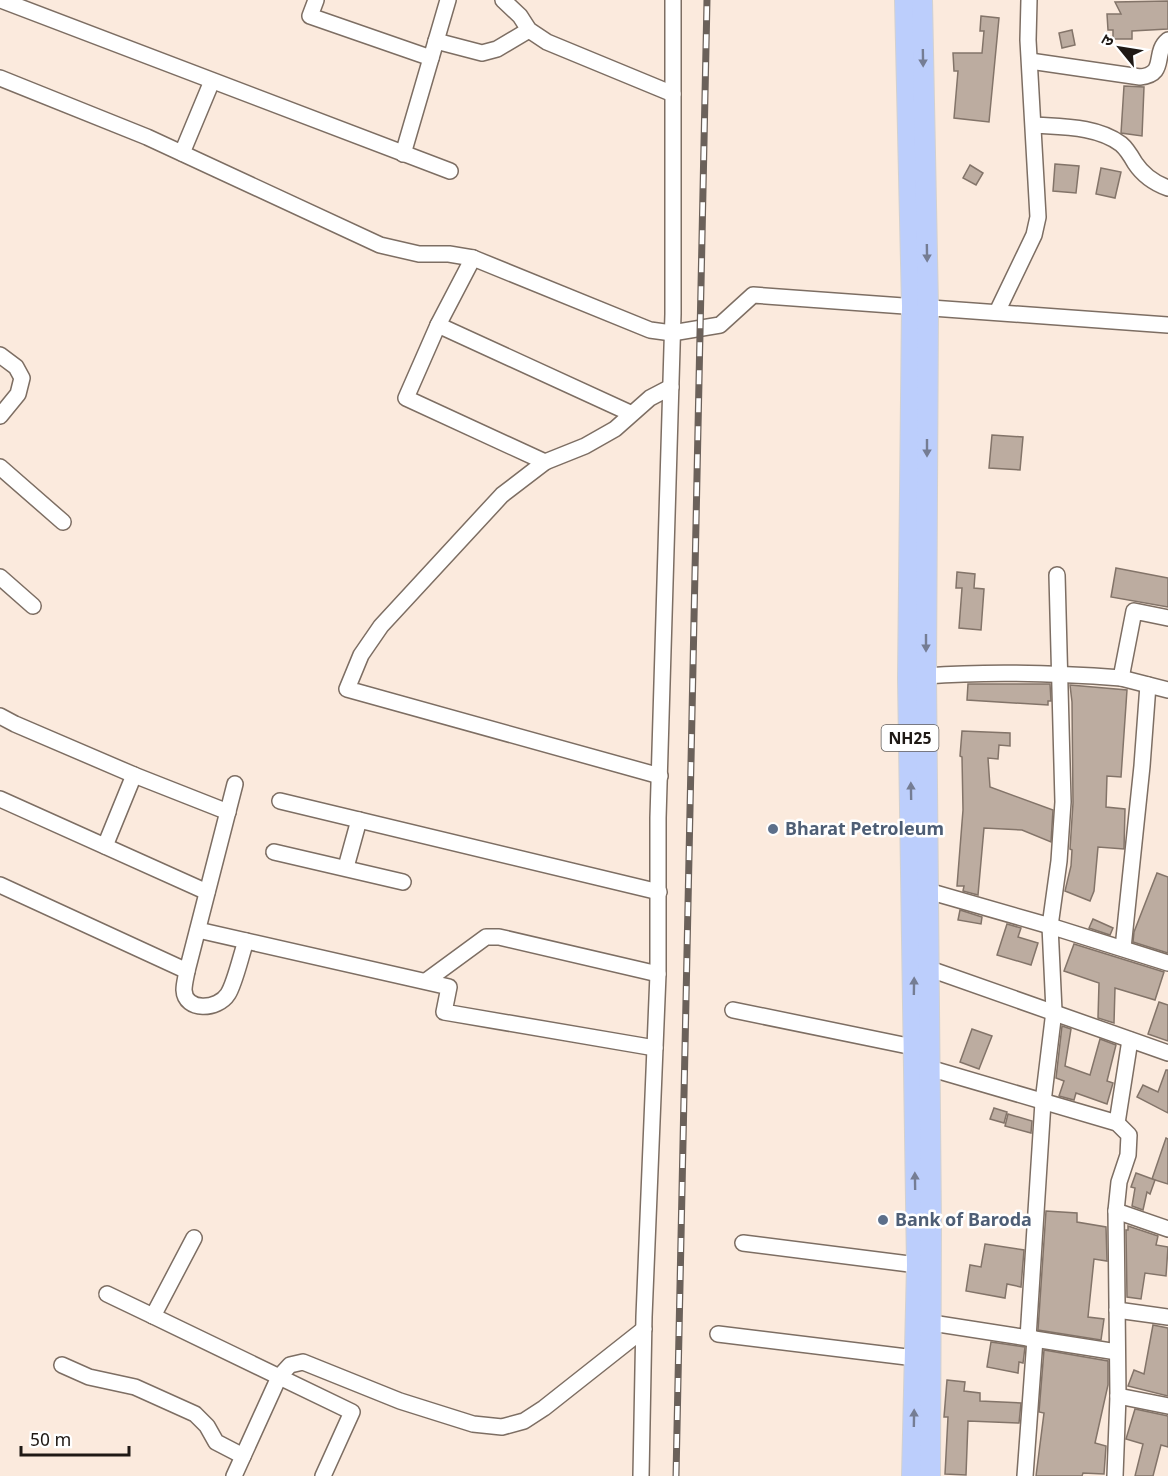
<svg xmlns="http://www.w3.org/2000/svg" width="1168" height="1476" viewBox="0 0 1168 1476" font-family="Georgia,'Noto Sans Devanagari',serif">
<rect width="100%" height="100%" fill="#fbeadd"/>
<g fill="#bcaca0" stroke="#837469" stroke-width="1.5">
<path d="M1168,1V29L1132,31V39H1113V30H1108L1107,14H1121L1115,2Z"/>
<path d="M981,16L999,18L989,122L954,118L958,71H954L953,53H982L984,31H980Z"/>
<path d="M1072,30L1075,45L1062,48L1059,33Z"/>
<path d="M1124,86L1144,87L1142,136L1121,133Z"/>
<path d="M1055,164L1079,166L1076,193L1053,191Z"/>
<path d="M970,165L983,173L976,185L963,178Z"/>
<path d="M1101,168L1121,172L1115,198L1096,194Z"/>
<path d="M992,435L1023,437L1020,470L989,468Z"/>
<path d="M1116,568L1168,578V607L1111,597Z"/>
<path d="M957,572L975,574L974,588L984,589L981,630L959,628L962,588H956Z"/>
<path d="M968,684H1050L1051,701H1048V705L967,700Z"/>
<path d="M1070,685L1127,690L1121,777L1107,776L1106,807L1125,809L1124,849L1098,847L1094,891L1090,901L1065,891L1071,866L1072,850L1070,849L1073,803L1072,702Z"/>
<path d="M962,731L1010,733V746L999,745L998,759L988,758L990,787L1053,810L1051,842L1022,830L984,828L978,895L963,891L964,886H957L963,810L962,757L960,756Z"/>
<path d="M1157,873L1168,877V953L1133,942L1134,932Z"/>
<path d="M960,910L982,917L981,924L958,920Z"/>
<path d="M1093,919L1113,928L1110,935L1089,928Z"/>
<path d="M1007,924L1021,928L1018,937L1038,943L1031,965L997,955Z"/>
<path d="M1074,944L1164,972L1155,1000L1115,988L1114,1023L1098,1018L1099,983L1064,971Z"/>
<path d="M1159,1002L1168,1005V1041L1148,1034Z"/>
<path d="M1062,1026L1071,1029L1065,1066L1090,1075L1100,1039L1116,1045L1107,1081L1113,1083L1107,1104L1076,1093L1074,1100L1059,1096L1064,1081L1056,1078Z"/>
<path d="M972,1029L992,1036L979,1069L960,1062Z"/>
<path d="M1166,1070H1168V1113L1137,1097L1143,1085L1158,1092Z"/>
<path d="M994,1108L1007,1112L1004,1123L990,1119Z"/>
<path d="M1008,1114L1032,1121L1031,1133L1005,1126Z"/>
<path d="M1166,1138L1168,1139V1184L1152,1179Z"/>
<path d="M1136,1173L1155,1180L1150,1194L1147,1192L1143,1210L1132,1206L1135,1188L1131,1187Z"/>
<path d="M1046,1211L1077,1213V1222L1106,1227L1107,1261L1094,1259L1088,1317L1104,1319L1101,1340L1038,1330Z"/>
<path d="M1128,1226L1158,1236L1156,1245L1168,1247L1166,1276L1145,1273L1141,1299L1127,1297L1126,1230H1128Z"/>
<path d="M985,1244L1024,1250L1021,1287L1007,1284L1005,1298L966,1291L970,1265L981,1267Z"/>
<path d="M1153,1325L1168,1328V1396L1128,1386L1134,1370L1144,1374Z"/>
<path d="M991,1342L1025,1347L1023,1363L1019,1362L1018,1373L987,1367Z"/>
<path d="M1044,1350L1108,1361V1385L1095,1443L1106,1446L1104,1474L1083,1473L1082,1476H1036L1044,1413L1039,1412Z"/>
<path d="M947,1380L965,1382L964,1391L980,1393V1401L1021,1403L1019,1423L968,1421L966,1475L945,1474L948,1417H944Z"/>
<path d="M1135,1409L1168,1416V1447L1161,1445L1153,1476H1135L1143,1444L1126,1439Z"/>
</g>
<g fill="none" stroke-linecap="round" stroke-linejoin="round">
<defs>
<g id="minor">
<path d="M1,0L450,171"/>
<path d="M316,0L310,16L431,58"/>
<path d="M503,0L520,16L529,30L547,42L673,94"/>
<path d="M436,41L482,53L497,49L529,30"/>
<path d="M1030,61L1140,77C1168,74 1152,53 1168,40"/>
<path d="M0,78L147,137L380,245L419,254H449L473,258L650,330L672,333L720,325L753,295L1168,325"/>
<path d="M1034,125C1062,127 1097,126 1121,144C1127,149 1131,156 1135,163C1143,175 1154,183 1168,188"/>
<path d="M182,153L212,81"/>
<path d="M403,154L448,0"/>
<path d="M473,258L438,325L406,398L545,462"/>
<path d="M997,312L1034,235L1038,217L1028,40L1029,0"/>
<path d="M438,325L630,413"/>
<path d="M0,355L16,367L22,378L18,394L0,416"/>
<path d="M0,467L63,522"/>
<path d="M0,577L33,606"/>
<path d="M926,676C991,671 1056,673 1121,678L1134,611L1168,618"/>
<path d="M1121,678L1168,690"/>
<path d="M0,716L15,724L134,775L228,812"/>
<path d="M660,776L347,689L361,655L381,626L502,495L545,462L585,446L615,429L650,398L671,387"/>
<path d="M235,784L187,971C186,977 184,984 184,990C185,1012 218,1010 228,994C235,983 241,955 246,941"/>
<path d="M0,799L207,892"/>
<path d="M280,801L659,892"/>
<path d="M105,846L134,775"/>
<path d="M274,852L403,882"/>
<path d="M346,867L359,820"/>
<path d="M0,885L187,971"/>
<path d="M928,891L1050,926L1059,861L1063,802L1057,575"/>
<path d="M198,930L449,987L444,1012L655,1048"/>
<path d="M1123,948L1142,766L1148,685"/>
<path d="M930,969L1168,1053"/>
<path d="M426,981L486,937H499L658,974"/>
<path d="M733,1010L913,1047"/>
<path d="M929,1068L1117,1123L1129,1135L1128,1155L1119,1182L1116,1211L1118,1396L1115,1476"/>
<path d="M1117,1123L1130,1040"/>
<path d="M1116,1211L1168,1229"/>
<path d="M194,1238L153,1316L352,1412L323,1476"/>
<path d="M743,1243L917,1265"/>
<path d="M107,1294L153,1316"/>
<path d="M1117,1310L1168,1317"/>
<path d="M932,1323L1028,1338L1043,1102L1054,1011L1050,926L1168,963"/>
<path d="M718,1334L915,1358"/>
<path d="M1028,1338L1117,1352"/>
<path d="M62,1365L89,1377L135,1387L195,1414L207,1426L216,1442L243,1456"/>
<path d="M1118,1396L1168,1406"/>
<path d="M234,1476L279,1377L290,1365L303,1362L400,1401L473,1424L502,1427L524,1421L544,1408L644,1329"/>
<path d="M641,1476L644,1317L658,974V818L673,314V0"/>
<path d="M1025,1476L1035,1339"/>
</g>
<g id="major">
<path d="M905,0L912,306L908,678L917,1265L912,1476"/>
<path d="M922,0L928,307L926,676L931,1226L930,1476"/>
</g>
</defs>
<use href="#minor" stroke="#7d6e63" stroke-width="18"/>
<use href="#major" stroke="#d2d1d0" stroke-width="22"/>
<use href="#minor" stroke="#fff" stroke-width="15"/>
<use href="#major" stroke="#bccefc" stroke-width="20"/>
<defs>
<path id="rail" d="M676,1476L707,0"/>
</defs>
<use href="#rail" stroke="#6b615a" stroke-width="7"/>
<use href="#rail" stroke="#fff" stroke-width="4.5" stroke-dasharray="14" stroke-linecap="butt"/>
</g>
<defs><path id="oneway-solid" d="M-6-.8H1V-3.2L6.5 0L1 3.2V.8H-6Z" transform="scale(1.5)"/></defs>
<g fill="#757d94">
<use href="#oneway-solid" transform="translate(923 58) rotate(89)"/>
<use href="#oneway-solid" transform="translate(927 253) rotate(89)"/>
<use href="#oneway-solid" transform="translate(927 448) rotate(90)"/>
<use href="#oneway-solid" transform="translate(926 643) rotate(90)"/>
<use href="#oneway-solid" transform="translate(911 791) rotate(-91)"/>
<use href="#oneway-solid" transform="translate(914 986) rotate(-89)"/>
<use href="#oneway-solid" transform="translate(915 1181) rotate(-91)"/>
<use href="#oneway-solid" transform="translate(914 1418) rotate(-89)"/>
</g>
<g fill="#5c6f8a" stroke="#fff" stroke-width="2">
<circle cx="773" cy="829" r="6"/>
<circle cx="883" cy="1220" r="6"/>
</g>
<g text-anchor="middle" stroke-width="5" stroke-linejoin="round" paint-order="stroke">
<rect fill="#fff" stroke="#625e5b" stroke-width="1.5" x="881.5" y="725" width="57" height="26" rx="4.5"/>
<g font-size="16" font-weight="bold" fill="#1f1915">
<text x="910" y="744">NH25</text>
</g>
<g font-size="18" font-weight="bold" fill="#4e5e75" stroke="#fff" text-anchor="start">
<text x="785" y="835">Bharat Petroleum</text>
<text x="895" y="1226">Bank of Baroda</text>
</g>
</g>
<g transform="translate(1120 48) rotate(300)" stroke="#ffffff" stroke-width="4.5" paint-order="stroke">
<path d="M0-4.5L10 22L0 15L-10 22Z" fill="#1f1915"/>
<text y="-9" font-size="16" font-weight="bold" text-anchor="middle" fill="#1f1915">उ</text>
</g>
<path d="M21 1446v9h108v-9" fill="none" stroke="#1f1915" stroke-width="3"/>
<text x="30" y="1446" font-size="18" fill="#1f1915" stroke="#ffffff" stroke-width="4.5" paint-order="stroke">50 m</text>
</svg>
